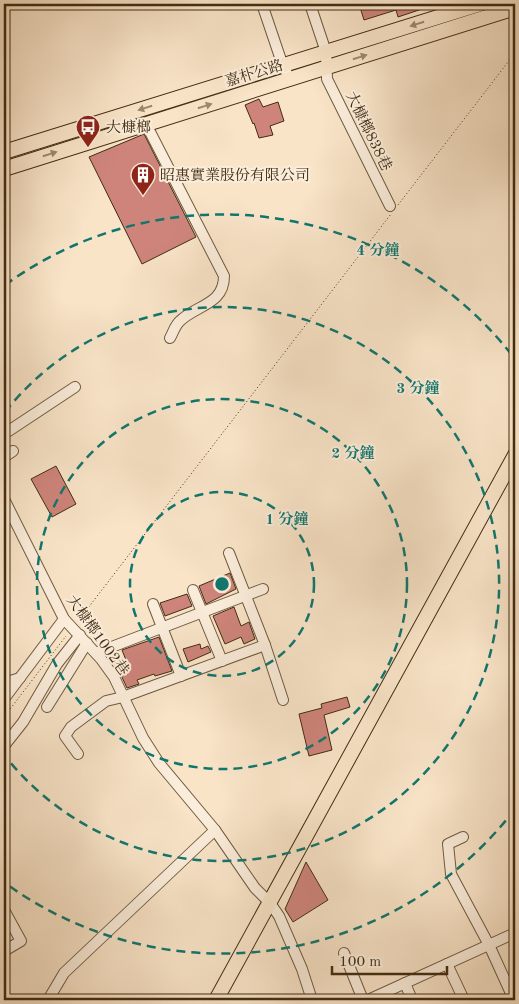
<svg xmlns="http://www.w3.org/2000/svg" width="519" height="1004" viewBox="0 0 519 1004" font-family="'Old Standard TT','Noto Serif TC',serif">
<rect width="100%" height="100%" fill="#f9e4c8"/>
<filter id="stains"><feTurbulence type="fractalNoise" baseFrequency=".004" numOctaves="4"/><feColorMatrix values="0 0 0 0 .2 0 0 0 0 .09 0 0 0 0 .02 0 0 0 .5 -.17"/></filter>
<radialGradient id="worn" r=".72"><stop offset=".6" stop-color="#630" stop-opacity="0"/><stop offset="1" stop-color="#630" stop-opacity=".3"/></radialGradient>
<g fill="#ce847b" stroke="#412d12">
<path d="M359,4H434V5L398,17L396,10L364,20Z"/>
<path d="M259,99L263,107L278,102L284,121L270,126L273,135L259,138L254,123L253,124L245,105Z"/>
<path d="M144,134L196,237L142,264L89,157Z"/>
<path d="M56,466L76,504L52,517L31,479Z"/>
<path d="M230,573L236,589L206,604L199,586Z"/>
<path d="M187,594L192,606L165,616L160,603Z"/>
<path d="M234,607L241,626L249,622L255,639L244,644L241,637L225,644L213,616Z"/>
<path d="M159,637L172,671L155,676L154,674L137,680L139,684L127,688L120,673L130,670L122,650Z"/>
<path d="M200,644L201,649L208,646L211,652L188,662L183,649Z"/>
<path d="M347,697L350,707L324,715L332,750L309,756L299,714L322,708L321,704Z"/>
<path d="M306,862L328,900L293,922L285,909Z"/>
</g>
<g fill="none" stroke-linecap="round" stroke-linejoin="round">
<defs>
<g id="minor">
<path d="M262,4L283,66L290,79"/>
<path d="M310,4L326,52L327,79L390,206"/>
<path d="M146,124L224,276C224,305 196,305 180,321C175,325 173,333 170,338"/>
<path d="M4,434L75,387"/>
<path d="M4,457L13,451"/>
<path d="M4,499L64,619L101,659L114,677L143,738L159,763L215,830L255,888L270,903L279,916L302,969L312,1000"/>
<path d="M229,553L265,645L283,700"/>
<path d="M193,590L222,661"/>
<path d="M153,604L181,676"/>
<path d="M96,653L263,589"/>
<path d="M4,683L20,678"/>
<path d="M4,699L64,619"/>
<path d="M47,707L87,643"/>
<path d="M4,746L23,722L57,664L80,635"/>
<path d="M78,754L65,736L71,727L106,701L123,697L265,645"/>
<path d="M463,837L448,844L451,874L489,945L514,1000"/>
<path d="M4,910L21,941L4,951"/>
<path d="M344,953L363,1000"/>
<path d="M447,964L464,1000"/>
<path d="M405,983L412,1000"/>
<path d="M48,1000L64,973L215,830"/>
<path d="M368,1000L515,933"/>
</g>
<g id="major">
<path d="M4,152L480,4"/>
<path d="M4,169L515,8"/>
<path d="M216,1000L515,455"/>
</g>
</defs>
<use href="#minor" stroke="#6f5b40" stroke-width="12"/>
<use href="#major" stroke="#412d12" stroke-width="16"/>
<g stroke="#412d12" stroke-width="1" stroke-dasharray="1 2.5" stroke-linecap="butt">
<path d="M398,205L515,53"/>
<path d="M78,621L391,214"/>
<path d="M4,717L66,636"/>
</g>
<use href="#minor" stroke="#fbeddb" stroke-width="10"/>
<use href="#major" stroke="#f9e4c8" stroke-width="14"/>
</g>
<defs><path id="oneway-solid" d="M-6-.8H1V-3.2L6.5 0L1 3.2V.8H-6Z" transform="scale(1.25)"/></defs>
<g fill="#9d886d">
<use href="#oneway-solid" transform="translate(417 24) rotate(163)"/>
<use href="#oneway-solid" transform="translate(360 57) rotate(-17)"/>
<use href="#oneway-solid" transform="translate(205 106) rotate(-17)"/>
<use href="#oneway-solid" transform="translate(145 108) rotate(163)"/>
<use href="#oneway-solid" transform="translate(50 154) rotate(-18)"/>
</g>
<g fill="none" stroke="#0f766e" stroke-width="2.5" stroke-dasharray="9 6">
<circle cx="222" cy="584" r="92"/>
<circle cx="222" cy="584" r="185"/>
<path d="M5 412A277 277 0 1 1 5 756"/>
<path d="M515 809A369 369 0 0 1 5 883M5 285A369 369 0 0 1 515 359"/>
</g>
<defs>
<symbol id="bus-pin" viewBox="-11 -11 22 30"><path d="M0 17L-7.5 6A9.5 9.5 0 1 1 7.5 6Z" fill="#8f2418" stroke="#fbeddb"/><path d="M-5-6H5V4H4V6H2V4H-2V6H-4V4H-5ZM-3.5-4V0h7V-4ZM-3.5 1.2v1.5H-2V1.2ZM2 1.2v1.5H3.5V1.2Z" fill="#fff"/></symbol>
<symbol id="building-pin" viewBox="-11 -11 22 30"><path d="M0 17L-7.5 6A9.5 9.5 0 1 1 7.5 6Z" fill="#8f2418" stroke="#fbeddb"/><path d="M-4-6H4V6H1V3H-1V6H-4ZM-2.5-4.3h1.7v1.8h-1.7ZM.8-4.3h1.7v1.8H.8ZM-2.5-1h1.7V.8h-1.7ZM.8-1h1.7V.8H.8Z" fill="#fff"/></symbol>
</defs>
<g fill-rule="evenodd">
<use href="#bus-pin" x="74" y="113" width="28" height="38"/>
<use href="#building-pin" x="129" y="161" width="28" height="38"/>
</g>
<g text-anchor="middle" stroke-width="4" stroke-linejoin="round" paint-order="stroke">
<g font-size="15" fill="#412d12" stroke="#fbeddb">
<text transform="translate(254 73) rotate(-17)" y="5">嘉朴公路</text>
<text transform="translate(369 131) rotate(64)" y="5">大槺榔838巷</text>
<text transform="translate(98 635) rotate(54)" y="5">大槺榔1002巷</text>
</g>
<g font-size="15" fill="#412d12" stroke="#fbeddb" text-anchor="start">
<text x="106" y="132">大槺榔</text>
<text x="160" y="180">昭惠實業股份有限公司</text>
</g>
</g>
<circle cx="222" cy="584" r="8" fill="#0f766e" stroke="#fbeddb" stroke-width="2.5"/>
<g font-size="15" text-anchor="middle" font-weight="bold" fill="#0f766e" stroke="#fbeddb" stroke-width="4" stroke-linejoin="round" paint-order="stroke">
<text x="378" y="255">4 分鐘</text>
<text x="418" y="393">3 分鐘</text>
<text x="353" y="458">2 分鐘</text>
<text x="287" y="524">1 分鐘</text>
</g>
<rect width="519" height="1004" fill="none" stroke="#f9e4c8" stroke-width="20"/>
<rect x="5" y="5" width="509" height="994" fill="none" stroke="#412d12" stroke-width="2.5"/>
<rect x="10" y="10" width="499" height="984" fill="none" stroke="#412d12"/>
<path d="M332 966v8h115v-8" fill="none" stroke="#412d12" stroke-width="2.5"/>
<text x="339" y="966" font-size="15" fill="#412d12" stroke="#fbeddb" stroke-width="4" paint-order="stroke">100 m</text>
<rect width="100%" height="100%" filter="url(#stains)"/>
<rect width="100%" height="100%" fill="url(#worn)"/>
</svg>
